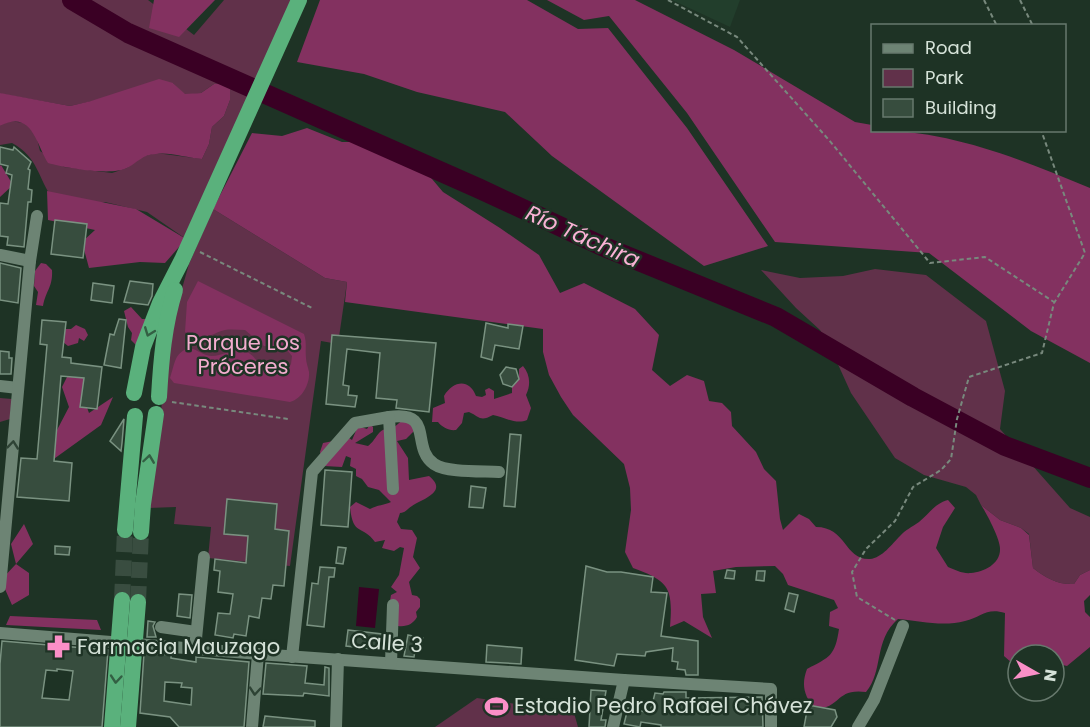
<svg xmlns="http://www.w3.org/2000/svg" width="1090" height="727" viewBox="0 0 1090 727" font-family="Poppins,sans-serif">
<rect width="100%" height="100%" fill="#1e3325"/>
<path fill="#223e2c" d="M672,0H740L730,27Z"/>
<g fill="#61314a">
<path d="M0,0H148L194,35L224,0H295L186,239L147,212L105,202L95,204L54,201C37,177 39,158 12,143L0,145V126L9,121L25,123L36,135L40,151L64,167L112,173L127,168L141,157L156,153L202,159L209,144L212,127L224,116L230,100V83L214,84L201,93L185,95L173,83L70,106L2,94L0,93Z"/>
<path d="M213,209L325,278L347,282L338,344L321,341L290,566L208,558L211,527L174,524L176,507L148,508L173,320L189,264Z"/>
<path d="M875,269L926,275L986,321L1005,391L1000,429L1070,508L1090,517V570L1080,575L1074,584C1058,585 1046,578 1033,568L1029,534L1021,528L1000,520L981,505L976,495L966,487L924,475L895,458L851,393L831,349L820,330L796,308L761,270L800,278L843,276Z"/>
<path d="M0,398L12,399L10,419L0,422Z"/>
<path d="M477,698L574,713L578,727H435Z"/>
</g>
<g fill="#833160">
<path d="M154,0H215L179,37L149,28Z"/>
<path d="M320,0H527L578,29L608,28L687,128L768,246L704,266L552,156L505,112L417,92L364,74L297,62Z"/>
<path d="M547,0H635L734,50L855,122L872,125V130C949,130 1021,159 1090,188V363L1031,331L929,253L775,242L687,113L609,16L584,20Z"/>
<path d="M159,79L173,83L185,94L201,93L214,84L230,82V100L224,116L212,127L209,144L202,159C187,158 170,152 156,154C143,154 137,163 127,168C112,176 65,168 48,163C36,144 32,109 0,126V93L70,106L91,101Z"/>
<path d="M307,128L342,142H385L410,153L443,192L500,228L539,255L560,293L584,283L635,309L659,335L652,370L670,386L687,375L704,381L709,401L722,403L731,412L732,426L756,452L764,469L776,481L780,519L783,530L799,514L809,519L816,527C847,527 844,560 870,559C882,558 892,544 900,536C905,530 912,527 919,522C930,513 934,504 948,500L955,508L943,527L936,548L948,567C955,570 963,574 971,573C984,572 1001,564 1000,548C1000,539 987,514 981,505L1000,520L1021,528L1029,535L1033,568C1046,578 1058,585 1074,584L1080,575L1090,570V595L1084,601L1085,612L1090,617V647L1067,666L1054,663V655H1018V664L1012,663L1004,656L1005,613C987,607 981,617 965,621C943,627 920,621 898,619C873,641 884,671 866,692C835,688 842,708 815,709C804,696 801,685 807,669C830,657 835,656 839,629L829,626L830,612L838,608L834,600L788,585L783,574L775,566L736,567L713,571L716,593L701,594L703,617L712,638L684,621L670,627C673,589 670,581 633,568L625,552L631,510L630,488L624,464L573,415L561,397L549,375L543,352V329L345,302L347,282L325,278L213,209L252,133L282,136Z"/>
<path d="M1,165L13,185L0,197V166Z"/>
<path d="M47,191L136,209L186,239L165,263L140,262L89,268L82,242L95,230L48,220Z"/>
<path d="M41,263L46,264L52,270C53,287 46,290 43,306L36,305L38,292L34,286L35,271Z"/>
<path d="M198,281L304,334C307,343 305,348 306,358C306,362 308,367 309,372C310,384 302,399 290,402L174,383L170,378C175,364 174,352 190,348C198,350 204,356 212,356C224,356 233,347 244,351C262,356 256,379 287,371L291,364L292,356L287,350L264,346L245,330C238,330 232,329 225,330C209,334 202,345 185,332L187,302Z"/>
<path d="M131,307L142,319H150L137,346L131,340L132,333L128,327L124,311Z"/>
<path d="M76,325L85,329L88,335L84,341L79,338L78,343L68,346L63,342L65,329H71Z"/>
<path d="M74,363L82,365L85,402L89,413L113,397L101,425L51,461L57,430L69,407L62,387Z"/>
<path d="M523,366C530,374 531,385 526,395L531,408L527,420C516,425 504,417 493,415C480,422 480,417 469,412L464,413L462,423L456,430C449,431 442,427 438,422H432L433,408L445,403L444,396C453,381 469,378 476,396L482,397L486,395L485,390L489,388L494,391V399L512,393V387L519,379V369Z"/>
<path d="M405,418L415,430L406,439L397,441L408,458L409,480L429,476C449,492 422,499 412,506C407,509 407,512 400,513L397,522L401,529L412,530L417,538L413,557L420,568L409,582L412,595L417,596L420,599V607L416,612L417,617C413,624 407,627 398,626C396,619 399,612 397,605L390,601L391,595L397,592L391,587L399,575L404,548L400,547L394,551L382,548L385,540L375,542C362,524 353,537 350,507L356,502L370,509C377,505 385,505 391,502L379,490L368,487L362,479L356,476V469L350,466L351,458L346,456L342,467L324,466L320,452L323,443L349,438L352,440L358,426L367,429L370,424L373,427V432L355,443L368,446C378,439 377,427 392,429Z"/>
<path d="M24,524L33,544L16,564L29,573V595L12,605L1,580L16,564L11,544Z"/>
<path d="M10,616L97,620L101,630L6,625Z"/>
</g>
<path fill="#3a0024" d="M359,587L379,589L375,628L356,626Z"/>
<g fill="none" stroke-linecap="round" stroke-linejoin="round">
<path stroke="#3a0024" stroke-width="20" d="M72,0L128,33L480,189L602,246L776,317L913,397L1005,446L1090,478"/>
</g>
<g fill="#374d3e" stroke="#7a9281" stroke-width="1.5" fill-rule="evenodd">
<path d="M0,147L13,150L14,147L31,162L28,169L30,170L28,189L32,190L31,202H28L24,247L7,245L8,237L0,236V203L8,204L12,175L6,173L8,166L0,164Z"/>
<path d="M55,220L87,224L83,258L51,254Z"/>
<path d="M0,263L21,268L18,303L0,300Z"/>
<path d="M130,281L153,284L152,296L148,305L124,302Z"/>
<path d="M93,283L114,286L112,303L91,300Z"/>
<path d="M119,319L126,320L121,368L104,365L110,334L114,335Z"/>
<path d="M42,320L66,322L62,357L71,358V363L102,367L97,409L80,407L84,378L61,376L54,461L72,463L69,501L17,497L21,458L37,459L47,345L40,344Z"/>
<path d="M486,323L508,328V324L523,326L519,349L495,345L492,360L481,357Z"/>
<path d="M332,335L436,343L429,412L396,408L397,400L376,398L380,353L347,349L343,385L349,386L348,395L357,396L355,407L326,404Z"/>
<path d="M0,351L9,352V358H12L11,374H0Z"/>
<path d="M506,367L516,369L519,379L512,387L503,384L500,375Z"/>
<path d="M124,419L122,443L121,451L110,441Z"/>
<path d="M510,434L521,435L515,507L504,506Z"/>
<path d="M325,470L352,472L348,527L321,525Z"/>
<path d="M471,486L486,488L483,508L469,507Z"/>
<path d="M227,499L277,504L275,529L289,531L284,586L273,585L271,599L262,598L259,618L249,616L246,636L234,634L233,638L215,635L218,613L230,614L233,594L218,592L220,571L214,570L215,559L246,563L248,536L224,534Z"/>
<path d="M55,546L70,547L69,555L55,554Z"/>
<path d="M338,547L346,548L343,564L336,563Z"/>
<path d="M586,566L607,572H621L653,577L651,592L667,593L661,636L698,641V675H686L685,670L677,669L678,662L672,661L673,648L646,652L645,656L617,654L614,666L575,660Z"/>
<path d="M320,567L335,568L334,577H329L324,627L307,625L312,583L318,584Z"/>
<path d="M727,570L735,571L734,579L725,578Z"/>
<path d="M757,571H765L764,581L756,580Z"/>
<path d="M789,593L798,595L794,612L785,609Z"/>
<path d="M179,594L192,595L190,618L177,616Z"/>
<path d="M148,621L155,622L153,626L156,637H147Z"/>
<path d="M348,630L382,634L380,650L346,646Z"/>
<path d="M408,635L423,638L420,652L415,651L414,657L404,656Z"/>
<path d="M2,641L108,650L102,727H0V664ZM57,669L73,671L69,700L42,698L46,670L57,671Z"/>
<path d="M487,645L522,648L521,664L486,662Z"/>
<path d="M144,653L171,655V658L196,662V657L249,662L244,727H179L170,717L140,713ZM165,682L182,683L181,687L192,688L191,705L164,701Z"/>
<path d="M266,663L307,666L305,683L324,685L325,667L329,668V696L304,693L303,696L263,694Z"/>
<path d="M591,690L606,691L601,720H606L605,727H589Z"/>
<path d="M664,692H686V698L762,697L763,727H661V725L641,722L640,727L624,724L628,708L650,713L655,693L663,694Z"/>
<path d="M808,705L835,710L837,717L831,727H804Z"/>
<path d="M265,716L315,721V727H263Z"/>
</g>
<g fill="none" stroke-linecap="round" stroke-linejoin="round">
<g stroke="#394d40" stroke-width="16" stroke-dasharray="16 8" stroke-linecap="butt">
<path d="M122,600L125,530"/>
<path d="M138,602L141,532"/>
</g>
<g stroke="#78897d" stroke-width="2" stroke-dasharray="4.5 3" stroke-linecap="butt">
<path d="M668,0L737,37L829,140L930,263L985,257L1054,302"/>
<path d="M984,0L997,26"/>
<path d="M1020,0L1033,26"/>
<path d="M200,252L312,308"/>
<path d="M172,402L288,419"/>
<path d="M895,620L857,597L852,572L866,549L895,521L913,487L941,470L951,459L957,419L969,377L1042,353L1054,303L1085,253L1041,130"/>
</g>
<g stroke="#6d8474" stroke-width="12">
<path d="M0,255L30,261"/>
<path d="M0,386L18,388"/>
<path d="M389,417C435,410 410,447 434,464C447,473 482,471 499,472"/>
<path d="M0,587L30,261L37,216"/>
<path d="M161,627L196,632"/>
<path d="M0,633L258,654L624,680L771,689V727"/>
<path d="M195,649L204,557"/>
<path d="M292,657L312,472L355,423L389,417L393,489"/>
<path d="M391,663L393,605"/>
<path d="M252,727L258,654"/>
<path d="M336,727L338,659"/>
<path d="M613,727L624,680"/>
<path d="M858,727L874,700L903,626"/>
</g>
<g stroke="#5ab17c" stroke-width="16">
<path d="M134,393L143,347L160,303L182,260L299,0"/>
<path d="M159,397C161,361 164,325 175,290"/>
<path d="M125,530L135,416"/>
<path d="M141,532L143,504L156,414"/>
<path d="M112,727L122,600"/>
<path d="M128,727L138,602"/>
</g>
</g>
<defs><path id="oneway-chevron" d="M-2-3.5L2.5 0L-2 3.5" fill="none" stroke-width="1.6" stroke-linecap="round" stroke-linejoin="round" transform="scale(1.5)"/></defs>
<g stroke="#335f43">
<use href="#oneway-chevron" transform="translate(149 332) rotate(111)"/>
<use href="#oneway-chevron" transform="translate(149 459) rotate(-82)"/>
<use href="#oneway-chevron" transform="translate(116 679) rotate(95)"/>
</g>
<g stroke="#2e4335">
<use href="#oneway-chevron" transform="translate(13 445) rotate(-84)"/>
<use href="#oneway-chevron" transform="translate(255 691) rotate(95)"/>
</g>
<defs>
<symbol id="pharmacy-bare" viewBox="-9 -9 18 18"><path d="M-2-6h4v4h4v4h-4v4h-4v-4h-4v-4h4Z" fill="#fa8fc7" stroke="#1e3325" stroke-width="2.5" paint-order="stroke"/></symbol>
<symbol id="stadium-bare" viewBox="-9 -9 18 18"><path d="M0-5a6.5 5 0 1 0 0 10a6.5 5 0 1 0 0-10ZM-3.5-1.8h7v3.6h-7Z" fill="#fa8fc7" stroke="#1e3325" stroke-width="2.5" paint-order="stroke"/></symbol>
</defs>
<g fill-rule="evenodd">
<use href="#pharmacy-bare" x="42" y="630" width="33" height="33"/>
<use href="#stadium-bare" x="480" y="690" width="33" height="33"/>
</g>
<g text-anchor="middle" stroke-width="5" stroke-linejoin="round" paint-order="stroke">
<g font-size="21" fill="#f3adcf" stroke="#1e3325">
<text x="243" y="350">Parque Los<tspan x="243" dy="24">Próceres</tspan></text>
</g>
<g font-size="21" fill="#d5e2d8" stroke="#1e3325">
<text transform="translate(387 643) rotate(4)" y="7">Calle 3</text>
</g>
<g font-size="21" fill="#d5e2d8" stroke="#1e3325" text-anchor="start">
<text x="77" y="654">Farmacia Mauzago</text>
<text x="514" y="713">Estadio Pedro Rafael Chávez</text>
</g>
<g font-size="22" font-style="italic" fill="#f9b2d5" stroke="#1e3325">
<text transform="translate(583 236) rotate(24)" y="8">Río Táchira</text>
</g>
</g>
<rect x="871" y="24" width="195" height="108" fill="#1e3325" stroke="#67796d" stroke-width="1.5"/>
<rect x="883" y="44" width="30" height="9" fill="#6d8474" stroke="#67796d" stroke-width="1.5"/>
<text x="925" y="54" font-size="18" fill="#d5e2d8">Road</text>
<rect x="883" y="69" width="30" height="18" fill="#61314a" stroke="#67796d" stroke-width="1.5"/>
<text x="925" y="84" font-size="18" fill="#d5e2d8">Park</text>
<rect x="883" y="99" width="30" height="18" fill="#374d3e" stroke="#67796d" stroke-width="1.5"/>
<text x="925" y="114" font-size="18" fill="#d5e2d8">Building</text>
<g transform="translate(1036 673) rotate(99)"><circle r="28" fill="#1e3325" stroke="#67796d" stroke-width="1.5"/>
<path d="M0-4.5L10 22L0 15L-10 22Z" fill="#fa8fc7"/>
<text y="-9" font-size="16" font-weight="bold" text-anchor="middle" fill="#d5e2d8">N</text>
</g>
</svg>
